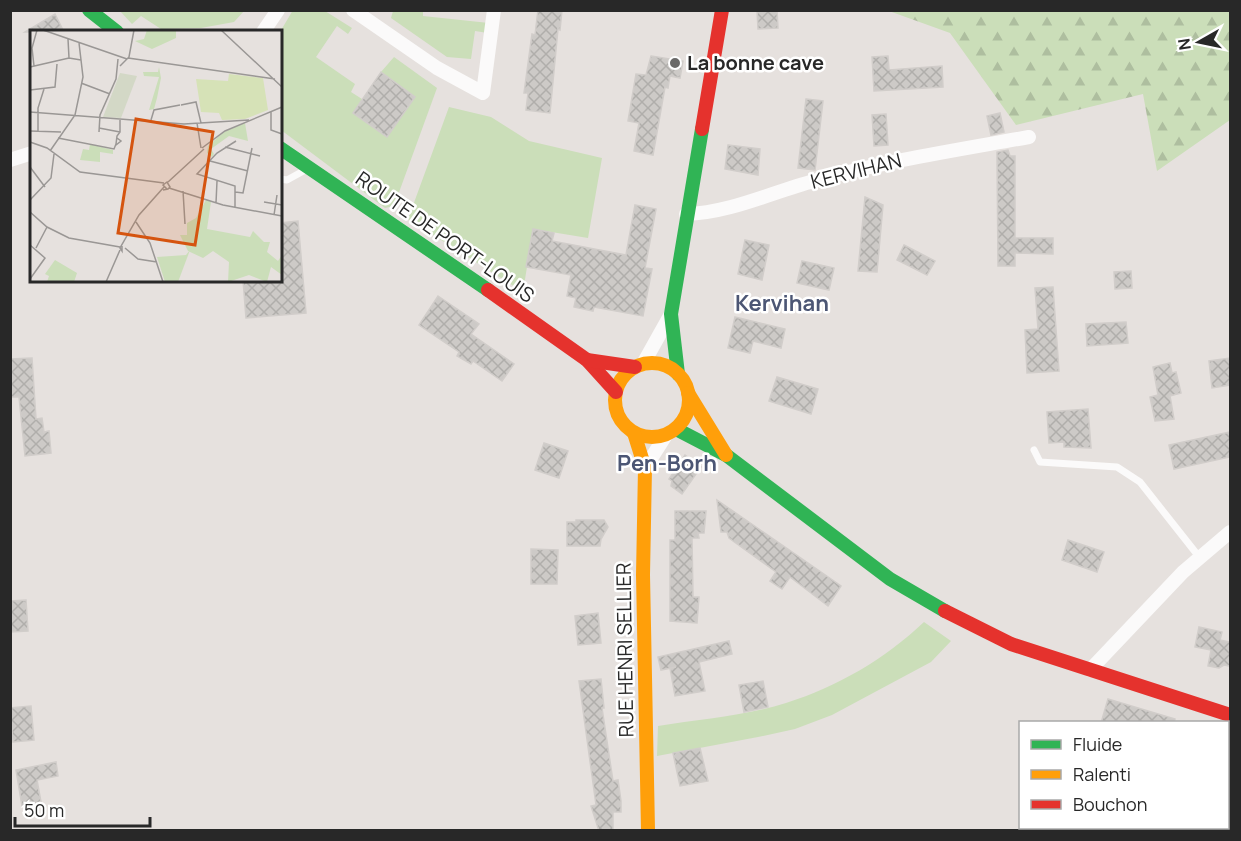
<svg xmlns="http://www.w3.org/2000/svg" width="1241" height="841" viewBox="0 0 1241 841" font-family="Manrope,sans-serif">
<defs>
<pattern id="forest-firs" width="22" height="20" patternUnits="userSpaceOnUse" patternTransform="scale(1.5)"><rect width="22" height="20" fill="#cbdeb9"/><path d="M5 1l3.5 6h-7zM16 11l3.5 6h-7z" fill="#aebe9f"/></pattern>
<pattern id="building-cross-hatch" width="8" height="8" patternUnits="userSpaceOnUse" patternTransform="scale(1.5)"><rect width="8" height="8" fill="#cdcac7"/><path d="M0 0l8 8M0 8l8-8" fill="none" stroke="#b0aeab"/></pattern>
</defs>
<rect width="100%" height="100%" fill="#e6e1de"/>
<g fill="#cbdeb9">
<path d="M293,10L325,11L352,28L348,34L337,26L316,57L355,84L351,92L362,99L353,113L387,137L415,97L381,72L394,57L437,88L394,206L385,208L281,130L280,32Z"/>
<path d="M120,11H244L234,22L201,28L161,29L141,16L132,24Z"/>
<path d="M393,11H423V16L489,23L488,33L475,31L471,59L447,57L391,18Z"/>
<path d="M449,107L491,117L529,141L602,158L588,238L533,229L523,292L408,219Z"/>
<path d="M924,622L951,641L931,662L832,715L795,729L758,737L657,756L658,726C700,719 745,716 786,703C837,687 885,659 924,622Z"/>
</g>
<path fill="url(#forest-firs)" d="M889,11H1230V120L1157,171L1143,94L1016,125L950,33Z"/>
<g fill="url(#building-cross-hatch)" stroke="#d1cdca" stroke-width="1.5">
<path d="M538,10H562L560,30L558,29L550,113L526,110L528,93H524L532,34L535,35Z"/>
<path d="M757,10H777L778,28L758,29Z"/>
<path d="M55,14L64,32H25Z"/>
<path d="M651,56L683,61L680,78L670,76L668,88L665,87L653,155L634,151L639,123L628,121L636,74L646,75Z"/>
<path d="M888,56L889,70L942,66L943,87L874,91L872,57Z"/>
<path d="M381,72L415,97L387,137L353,113Z"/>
<path d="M806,99L823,101L815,170L798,168Z"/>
<path d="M1000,113L1004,132L991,135L987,116Z"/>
<path d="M886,114L888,145L874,146L872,115Z"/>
<path d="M728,145L760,149L758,175L725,169Z"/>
<path d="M1008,150L1010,156H1015V238H1053V254L1015,253V266H998L997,152Z"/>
<path d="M865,197L883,205L877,272L858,271Z"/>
<path d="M635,205L656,209L645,268L652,269L643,316L594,307L593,311L574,307L576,298L567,296L571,275L526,267L533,229L554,233L552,241L626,255Z"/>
<path d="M298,221L306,313L246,318L243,280H280V223Z"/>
<path d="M745,240L769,245L762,280L738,274Z"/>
<path d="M904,245L935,261L927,275L897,260Z"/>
<path d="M802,261L834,268L829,290L797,283Z"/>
<path d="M1131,271L1132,288L1115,289L1114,272Z"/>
<path d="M1053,287L1059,371L1027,373L1025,330L1038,329L1035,288Z"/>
<path d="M438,296L479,324L471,334L514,364L502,381L473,361L471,364L457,356L459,352L419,325Z"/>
<path d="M735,317L785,329L781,348L753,341L750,353L728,348Z"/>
<path d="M1126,322L1128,343L1087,346L1086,324Z"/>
<path d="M32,358L36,419L42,418L44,432L49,431L51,453L25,456L19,397H11L10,359Z"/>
<path d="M1230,358V385L1212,388L1209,361Z"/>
<path d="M1170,363L1172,373L1176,372L1181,393L1170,396L1174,419L1155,421L1150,397L1158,395L1153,367Z"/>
<path d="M777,377L818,389L811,414L769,401Z"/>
<path d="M1088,409L1091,448L1064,447V442L1049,443L1047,412Z"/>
<path d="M1230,432V457L1174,469L1169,445Z"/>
<path d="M544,443L568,451L559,478L535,470Z"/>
<path d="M685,455L701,467L682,494L671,486L672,481L669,479Z"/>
<path d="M717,500L841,586L828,606L790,577L782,589L770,581L776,572L729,538L727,532H721Z"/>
<path d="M675,511H706L704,533H698L699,538H692L693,597H699L697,623L670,621V540H675Z"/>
<path d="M576,520H604L608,527L601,539L600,546H567V522H576Z"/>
<path d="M1068,540L1104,552L1097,572L1062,560Z"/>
<path d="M531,549L558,550L557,584H531Z"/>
<path d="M26,600L28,631L10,632V601Z"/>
<path d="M598,613L601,643L578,645L575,616Z"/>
<path d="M1199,627L1222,632L1220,640L1230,642V666L1224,665L1219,668L1208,666L1211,650L1195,647Z"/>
<path d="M729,641L732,654L699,662L705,691L675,696L670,668L676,667L661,670L658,657Z"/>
<path d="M601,679L604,708H602L613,781L618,780L621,801V812H613V831H599L591,806L596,805L579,681Z"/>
<path d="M763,681L768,707L744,712L739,685Z"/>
<path d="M1108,699L1175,719L1174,723H1101Z"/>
<path d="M31,706L34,740L13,742L10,708Z"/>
<path d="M700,748L708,781L680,786L673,753Z"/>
<path d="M56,762L58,776L37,780L41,802L22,806L16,770Z"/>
</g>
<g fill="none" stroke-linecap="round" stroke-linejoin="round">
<g stroke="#fbfafa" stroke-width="7">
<path d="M280,179L287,180L307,169"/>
<path d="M1034,450L1040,462L1117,467L1140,482L1200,558"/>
</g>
<g stroke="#fbfafa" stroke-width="14">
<path d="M353,10L437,68L483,93L494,10"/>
<path d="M263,32L278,10"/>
<path d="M10,160L32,153"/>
<path d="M686,214C730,213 772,192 814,181C885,161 957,150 1029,137"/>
<path d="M643,364L671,314"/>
<path d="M645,468L666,435"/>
<path d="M1090,670L1183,572L1230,532"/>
</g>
<g stroke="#30b455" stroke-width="14">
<path d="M89,10L117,32"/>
<path d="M280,148L488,290"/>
<path d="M678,374L671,314L702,129"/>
<path d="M676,429L726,455L890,579L945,611"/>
</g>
<g stroke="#ff9f0a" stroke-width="14">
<circle cx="652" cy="400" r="37"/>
<path d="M688,393L726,455"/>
<path d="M634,433L645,468L643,575L648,830"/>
</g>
<g stroke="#e5322d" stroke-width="14">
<path d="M702,129L722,10"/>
<path d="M488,290L587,360L616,392"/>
<path d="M587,360L635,367"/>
<path d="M945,611L1011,644L1230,715"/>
</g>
</g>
<circle fill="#6a6968" stroke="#fff" stroke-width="2" cx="675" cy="63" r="6"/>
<g text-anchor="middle" stroke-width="5" stroke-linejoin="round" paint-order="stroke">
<g font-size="20" font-weight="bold" fill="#282828" stroke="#fff" text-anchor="start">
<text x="687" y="70">La bonne cave</text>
</g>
<g font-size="20" fill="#282828" stroke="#fff">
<text transform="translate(856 171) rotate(-14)" y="7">KERVIHAN</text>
<text transform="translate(445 237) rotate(35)" y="7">ROUTE DE PORT-LOUIS</text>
<text transform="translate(625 650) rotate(-91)" y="7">RUE HENRI SELLIER</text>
</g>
<g font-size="22" font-weight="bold" fill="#4c5674" stroke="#fff">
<text x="782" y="311">Kervihan</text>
<text x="667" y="471">Pen-Borh</text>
</g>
</g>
<g transform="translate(30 30)">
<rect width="252" height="252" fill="#e6e1de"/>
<path d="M117,0H146V8L122,19L105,11L114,9ZM215,93L218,111L199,106L181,119L184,124L182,127L177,123L178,116L194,102ZM60,114L83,120V124L70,122V132L50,130L53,119L59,120ZM160,220L148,252H135L127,227L156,225ZM25,230L47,243L44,252H17L19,246L15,244Z" fill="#cbdeb9"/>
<path d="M129,37L131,48L127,68L124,79L119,80L129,47L114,46L113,42H128ZM176,170L181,172L177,199L220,207L223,201L234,212H240L237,222L248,231L252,225V245L241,237L237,252L219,245L198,252L199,232L183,221L173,228L158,221L150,205H157V193L166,188Z" fill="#cbdeb9"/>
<path d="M90,43L107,46L91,88L73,87Z" fill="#d3d8c6"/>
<path d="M199,44L233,48L238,80L215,89L192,90L189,83L171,82L166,49L198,51Z" fill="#d6e2b7"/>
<path fill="none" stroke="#9a9795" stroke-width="1.5" d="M13,0L97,29M191,0L252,57M38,9L39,28M98,28L245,49M4,36L2,18L7,0M90,36L99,27L104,0M0,37L39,28L51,30M51,53L80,64M0,60L25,57L27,34M151,75L166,72L171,93M241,81V100L252,104M0,82L154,94L219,90M121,90L124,80L150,75M167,93L171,118M69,98L90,102M0,101L31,102M8,101V78L14,59M69,102L70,85L86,49L88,29M28,108L84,119L86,114M87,108L91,111L86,115V114L87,106L90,102V90M0,112L17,118L50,142L134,153M195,117L230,126M172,118L195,101L252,77M20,121L45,85L53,47L49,13M180,131L218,141M0,137L15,157M138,152L174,119M139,158L193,175L252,186M133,160L138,159L140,157L137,152L133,155L137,159M153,161L155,194M205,162L213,163L222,118M0,170L21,148L24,124M234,172L252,175M186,173L187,151M205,177V156L167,144L187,123L206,111M0,182L17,197L39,208L90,217M244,185L247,165M106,192L120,213L133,252M0,215L15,228L0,249M92,216V221L90,218L109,185L134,157M6,218L17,197M95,218L108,229L127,232M76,252L90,220"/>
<path fill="#d5540f" fill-opacity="0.15" stroke="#d5540f" stroke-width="3" d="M106,89L183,102L165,215L88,203Z"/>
<rect width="252" height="252" fill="none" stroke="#282828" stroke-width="3"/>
</g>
<rect width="1241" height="841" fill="none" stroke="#282828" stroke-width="24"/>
<rect x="1019" y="721" width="210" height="108" fill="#ffffff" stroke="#a9a9a9" stroke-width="1.5"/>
<rect x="1031" y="740" width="30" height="9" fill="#30b455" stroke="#a9a9a9" stroke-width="1.5"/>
<text x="1073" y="751" font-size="18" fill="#282828">Fluide</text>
<rect x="1031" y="770" width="30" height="9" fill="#ff9f0a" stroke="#a9a9a9" stroke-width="1.5"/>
<text x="1073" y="781" font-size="18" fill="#282828">Ralenti</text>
<rect x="1031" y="800" width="30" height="9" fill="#e5322d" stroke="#a9a9a9" stroke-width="1.5"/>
<text x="1073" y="811" font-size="18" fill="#282828">Bouchon</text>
<g transform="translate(1199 42) rotate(261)" stroke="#ffffff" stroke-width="4.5" paint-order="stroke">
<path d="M0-4.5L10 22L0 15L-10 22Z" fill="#282828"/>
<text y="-9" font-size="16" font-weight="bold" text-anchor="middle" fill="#282828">N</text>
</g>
<path d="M15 817v9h135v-9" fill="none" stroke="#282828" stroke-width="3"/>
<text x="24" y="817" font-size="18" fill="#282828" stroke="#ffffff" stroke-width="4.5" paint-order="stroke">50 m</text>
</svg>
